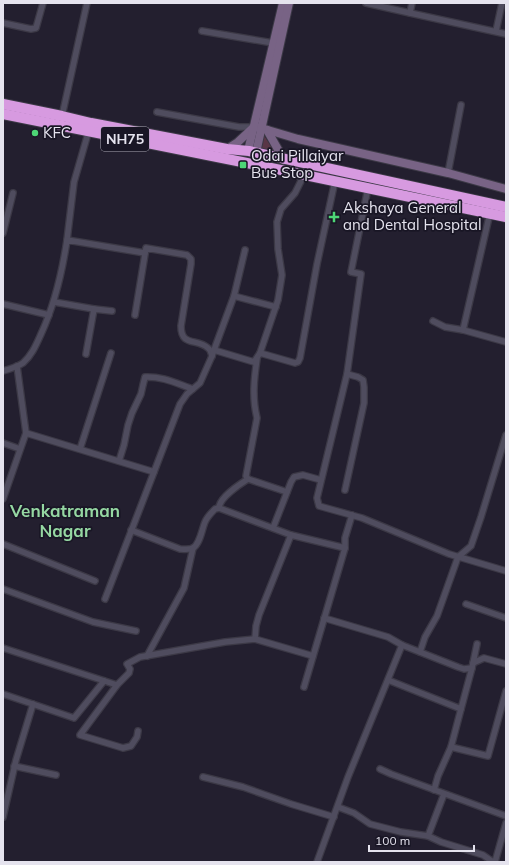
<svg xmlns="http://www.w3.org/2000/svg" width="509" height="865" viewBox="0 0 509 865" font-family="Mulish,sans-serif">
<rect width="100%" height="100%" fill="#231f2f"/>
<path fill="#593646" d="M263,134L275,152L259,148Z"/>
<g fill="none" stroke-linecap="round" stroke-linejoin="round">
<defs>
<g id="street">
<path d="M366,3L410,13"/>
<path d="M412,3L410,13L506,34"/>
<path d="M3,23L31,29L36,28L43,3"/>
<path d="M202,31L273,43"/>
<path d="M496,31L502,3"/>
<path d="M157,112L239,127H254"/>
<path d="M62,116L87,3"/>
<path d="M448,173L461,105"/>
<path d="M368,188L351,272L361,274L347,374L317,498L319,506L362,518L449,554L506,571"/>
<path d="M3,233L13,193"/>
<path d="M67,240L74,182L89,130"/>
<path d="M234,296L276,307"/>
<path d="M54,302L94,309"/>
<path d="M3,304L49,315"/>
<path d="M135,315L146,248L187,255L191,259V264L181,326C181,347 197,338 208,348C211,350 211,353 212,356"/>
<path d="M433,321L445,327L463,330L506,342"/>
<path d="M463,330L490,213"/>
<path d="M214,350L254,362L260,353L278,300L282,275L278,249L277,222L281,209L295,193L304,175"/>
<path d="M260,353L295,363L298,362L300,358L317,264L335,181"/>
<path d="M86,354L94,309L112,311"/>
<path d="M257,359C254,379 252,398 257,418L246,476L248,479C240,484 219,498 219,508L291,535"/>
<path d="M17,366L26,433"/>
<path d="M3,371C10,369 17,367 23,363C32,355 36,345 41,334C55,304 62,273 67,240L145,253"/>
<path d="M3,443L20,449"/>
<path d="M80,449L111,353"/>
<path d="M119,461L124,445L128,425L132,413L141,394L143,385L145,377C162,376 178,384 193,389"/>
<path d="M248,479L287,492"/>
<path d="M345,490L364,403V387L363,380L358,377L347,374"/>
<path d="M3,499L26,433L154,472L180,404L187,394L200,383L212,356L214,350L234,296L245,250"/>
<path d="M273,528L291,482L294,477L303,475L321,480"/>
<path d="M131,530L180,549C185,549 189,550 193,548C200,544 202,529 205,522C207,517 211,513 215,509L219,508"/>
<path d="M3,544L95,581"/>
<path d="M345,548V538L352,515"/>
<path d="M3,589L93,622L136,631"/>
<path d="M105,599L154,472"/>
<path d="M466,604L506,618"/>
<path d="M324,618L388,637L402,645"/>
<path d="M255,639L256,626L259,615L291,535L345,548L304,687"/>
<path d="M3,648L117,685"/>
<path d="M420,652L425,637L437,616L458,557L471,546L481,517L506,435"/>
<path d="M147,656L184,588L193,548"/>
<path d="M473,663L484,658L506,664"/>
<path d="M388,680L461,709L472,668L477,644"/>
<path d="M3,694L74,718L104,681"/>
<path d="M138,731L137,737L131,746L123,748L80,735L117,685L129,673L130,669L127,664L140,657L225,642L255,639L313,656"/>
<path d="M451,747L488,756L506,691"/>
<path d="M14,766L56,775"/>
<path d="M380,769L391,774L506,816"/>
<path d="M203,777L243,787L291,804L334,817"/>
<path d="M434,790L438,776L451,747L461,709"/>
<path d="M444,794L428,836L441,842L483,855L493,862"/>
<path d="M338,807L354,813L370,824L401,832L428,836"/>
<path d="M3,817L16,760L33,704"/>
<path d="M317,862L348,777L402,645L458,667L464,669L472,668"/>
<path d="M495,862L506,823"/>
</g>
<g id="secondary">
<path d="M267,130L284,160"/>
<path d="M227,149L238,142L254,127L261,128L298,139L448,173L506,189"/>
<path d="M248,151L283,3"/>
<path d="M256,153L289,3"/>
</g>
<g id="highway">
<path d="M3,104L62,116L91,123L227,149L249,151L506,207"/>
<path d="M3,114L247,163L506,217"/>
</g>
</defs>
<use href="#street" stroke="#3c3946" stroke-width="8"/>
<use href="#secondary" stroke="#3c3946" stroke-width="10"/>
<use href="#highway" stroke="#3c3946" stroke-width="12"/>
<use href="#street" stroke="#4f4c5e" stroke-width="5.5"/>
<use href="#secondary" stroke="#786385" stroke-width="8"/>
<use href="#highway" stroke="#d79ae0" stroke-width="10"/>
</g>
<g fill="#4dd676" stroke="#191625" stroke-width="1.5">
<circle cx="35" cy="133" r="4"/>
<rect x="239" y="161" width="8" height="8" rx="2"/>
<path d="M332 211h4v4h4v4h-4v4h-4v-4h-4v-4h4z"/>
</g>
<g text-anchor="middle" stroke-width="3.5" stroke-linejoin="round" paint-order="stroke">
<rect fill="#191625" stroke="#a8a6b2" stroke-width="1" x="101" y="127" width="48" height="24" rx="3"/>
<g font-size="14" font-weight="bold" fill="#e5e3ee">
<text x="125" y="144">NH75</text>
</g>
<g font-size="15" fill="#e5e3ee" stroke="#191625" text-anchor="start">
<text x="43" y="138">KFC</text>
<text x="251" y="161">Odai Pillaiyar<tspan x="251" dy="17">Bus Stop</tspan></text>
<text x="343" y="213">Akshaya General<tspan x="343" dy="17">and Dental Hospital</tspan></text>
</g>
<g font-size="17" font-weight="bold" fill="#95d7a2" stroke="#191625">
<text x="65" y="517">Venkatraman<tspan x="65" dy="20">Nagar</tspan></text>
</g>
</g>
<rect width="509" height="865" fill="none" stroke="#e5e3ee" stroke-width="8"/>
<path d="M369 845v6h105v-6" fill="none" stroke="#e5e3ee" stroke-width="2"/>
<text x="375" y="845" font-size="12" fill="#e5e3ee" stroke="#191625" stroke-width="3" paint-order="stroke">100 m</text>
</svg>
